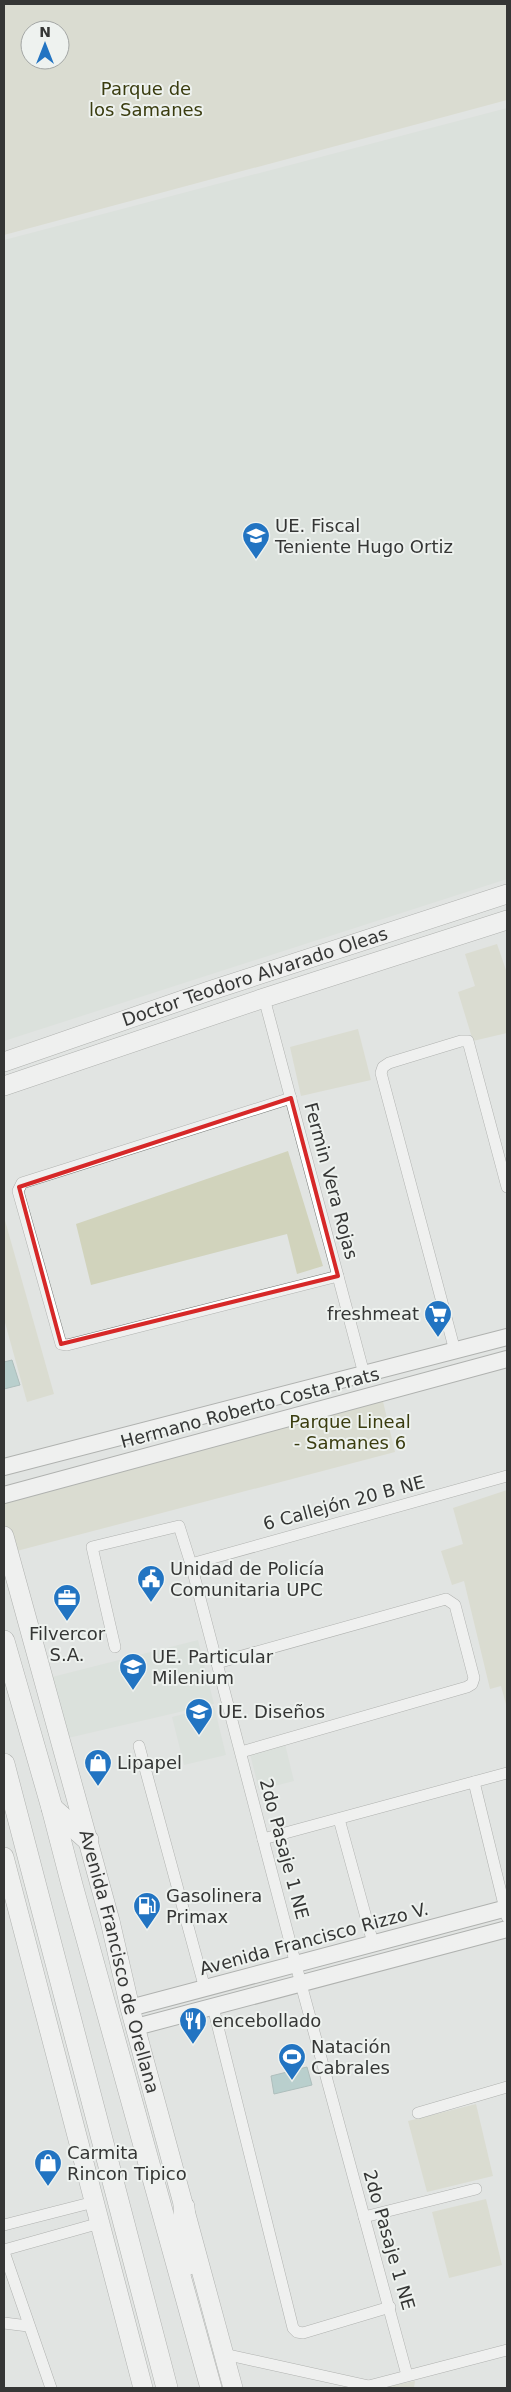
<svg xmlns="http://www.w3.org/2000/svg" width="511" height="2392" viewBox="0 0 511 2392" font-family="'DejaVu Sans',sans-serif">
<rect width="100%" height="100%" fill="#e1e4e2"/>
<g fill="#d3ddd5">
<path d="M507,108V879L4,1041V240Z"/>
<path d="M198,1640L214,1704L68,1738L52,1677Z"/>
<path d="M214,1706L226,1755L184,1765L172,1717Z"/>
<path d="M285,1744L294,1781L259,1790L250,1754Z"/>
</g>
<g fill="#d1d3bc" fill-rule="evenodd">
<path d="M4,4H507V100L4,235ZM30,30H60V60H30Z"/>
<path d="M497,944L507,973V1033L473,1041L458,992L475,986L465,954Z"/>
<path d="M358,1029L371,1080L301,1096L290,1047Z"/>
<path d="M288,1151L323,1266L297,1274L287,1234L91,1285L76,1224Z"/>
<path d="M4,1217L54,1394L27,1402L4,1319Z"/>
<path d="M381,1393L395,1452L9,1553L4,1536V1495Z"/>
<path d="M507,1490V1708L501,1686L490,1689L464,1581L452,1585L441,1551L463,1544L453,1508Z"/>
<path d="M476,2104L493,2176L427,2192L408,2121Z"/>
<path d="M486,2199L502,2265L449,2278L432,2212Z"/>
<path d="M415,2381L414,2388H380Z"/>
</g>
<g fill="#87b7b4" stroke="#6e908e">
<path d="M12,1360L20,1385L4,1389V1362Z"/>
<path d="M307,2067L312,2085L274,2094L271,2076Z"/>
</g>
<g fill="none" stroke-linecap="round" stroke-linejoin="round">
<defs>
<g id="street">
<path d="M264,998L364,1374"/>
<path d="M291,1098L22,1183L18,1191L61,1344L67,1345L338,1276"/>
<path d="M455,1351L381,1073L383,1067L389,1063L461,1041H468L507,1187"/>
<path d="M191,1564L507,1476"/>
<path d="M115,1647L92,1547L179,1526L191,1564L301,1984L407,2375"/>
<path d="M217,1663L446,1599L455,1605L474,1678L472,1684L467,1687L241,1752"/>
<path d="M139,1746L205,1989"/>
<path d="M474,1782L507,1917"/>
<path d="M339,1819L373,1943"/>
<path d="M263,1839L507,1773"/>
<path d="M213,2007L293,2328L297,2332L303,2333L390,2307"/>
<path d="M418,2113L507,2087"/>
<path d="M364,2217L476,2189"/>
<path d="M4,2225L94,2202"/>
<path d="M4,2250L100,2223"/>
<path d="M4,2252L51,2388"/>
<path d="M4,2323L28,2326"/>
<path d="M224,2354L369,2386"/>
<path d="M361,2388L507,2350"/>
</g>
<g id="secondary">
<path d="M4,1467L507,1337"/>
<path d="M4,1495L507,1359"/>
<path d="M130,2008L507,1908"/>
<path d="M136,2027L507,1929"/>
</g>
<g id="primary">
<path id="s1" d="M4,1062L209,991L507,894"/>
<path d="M4,1086L264,998L507,920"/>
<path id="s2" d="M4,1536L110,1921L130,2008L233,2388"/>
<path d="M4,1857L143,2388"/>
</g>
<g id="highway">
<path d="M4,1641L52,1808L72,1885L211,2388"/>
<path d="M4,1764L167,2388"/>
<path d="M52,1808L88,1840"/>
<path d="M184,2207L187,2265"/>
</g>
</defs>
<use href="#street" stroke="#737673" stroke-width="12"/>
<use href="#secondary" stroke="#737673" stroke-width="18"/>
<use href="#primary" stroke="#737673" stroke-width="20"/>
<use href="#highway" stroke="#737673" stroke-width="22"/>
<use href="#street" stroke="#fff" stroke-width="11"/>
<use href="#secondary" stroke="#fff" stroke-width="16"/>
<use href="#primary" stroke="#fff" stroke-width="19"/>
<use href="#highway" stroke="#fff" stroke-width="21"/>
</g>
<path d="M0 0H511V2392H0ZM291,1098L338,1276L61,1344L19,1187Z" fill="#e1e4e2" fill-opacity=".55" fill-rule="evenodd"/>
<path fill="none" stroke="#d62828" stroke-width="4" stroke-linejoin="round" d="M291,1098L338,1276L61,1344L19,1187Z"/>
<defs>
<symbol id="school-pin" viewBox="-11 -11 22 30"><path d="M0 17L-7.5 6A9.5 9.5 0 1 1 7.5 6Z" fill="#2274c2" stroke="#eef2ef"/><path d="M0-5L7-2L0 1L-7-2ZM-4 1L0 2.5L4 1V4Q0 6-4 4Z" fill="#fff"/></symbol>
<symbol id="supermarket-pin" viewBox="-11 -11 22 30"><path d="M0 17L-7.5 6A9.5 9.5 0 1 1 7.5 6Z" fill="#2274c2" stroke="#eef2ef"/><path d="M-6-5.5h2.5l.6 2H6L4.5 2H-2.5L-4.4-4H-6ZM-1.5 3.2a1.3 1.3 0 1 0 .1 0ZM3 3.2a1.3 1.3 0 1 0 .1 0Z" fill="#fff"/></symbol>
<symbol id="civic-pin" viewBox="-11 -11 22 30"><path d="M0 17L-7.5 6A9.5 9.5 0 1 1 7.5 6Z" fill="#2274c2" stroke="#eef2ef"/><path d="M-.6-6.5H3V-4.5H.6V-3L4-1V1h2V6H-6V1h2V-1L-.6-3ZM-1.2 2.5V6h2.4V2.5Z" fill="#fff"/></symbol>
<symbol id="office-pin" viewBox="-11 -11 22 30"><path d="M0 17L-7.5 6A9.5 9.5 0 1 1 7.5 6Z" fill="#2274c2" stroke="#eef2ef"/><path d="M-6-3h4V-5.5h4V-3h4V5H-6ZM-1-4.5V-3h2v-1.5ZM-6 0V1H6V0Z" fill="#fff"/></symbol>
<symbol id="shop-pin" viewBox="-11 -11 22 30"><path d="M0 17L-7.5 6A9.5 9.5 0 1 1 7.5 6Z" fill="#2274c2" stroke="#eef2ef"/><path d="M-5-2.5h2.3a2.7 3.5 0 0 1 5.4 0H5L5.5 6h-11ZM-1.5-2.5h3a1.5 2.3 0 0 0-3 0Z" fill="#fff"/></symbol>
<symbol id="fuel-pin" viewBox="-11 -11 22 30"><path d="M0 17L-7.5 6A9.5 9.5 0 1 1 7.5 6Z" fill="#2274c2" stroke="#eef2ef"/><path d="M-5.5-6h7V0h2V4h1.3V-2.5L3-4.5l.8-.8L6-3V5H2.5V1h-1V6h-7ZM-4.2-4.7v3.2H.2V-4.7Z" fill="#fff"/></symbol>
<symbol id="restaurant-pin" viewBox="-11 -11 22 30"><path d="M0 17L-7.5 6A9.5 9.5 0 1 1 7.5 6Z" fill="#2274c2" stroke="#eef2ef"/><path d="M-5-6h1v4h1v-4h1v4h1v-4h1v5L-1.5 .5V6h-2V.5L-5-1ZM5-6V6H3V1.5H1.5Q1.5-4 5-6Z" fill="#fff"/></symbol>
<symbol id="stadium-pin" viewBox="-11 -11 22 30"><path d="M0 17L-7.5 6A9.5 9.5 0 1 1 7.5 6Z" fill="#2274c2" stroke="#eef2ef"/><path d="M0-5a6.5 5 0 1 0 0 10a6.5 5 0 1 0 0-10ZM-3.5-1.8h7v3.6h-7Z" fill="#fff"/></symbol>
</defs>
<g fill-rule="evenodd">
<use href="#school-pin" x="240" y="520" width="32" height="43"/>
<use href="#supermarket-pin" x="422" y="1298" width="32" height="43"/>
<use href="#civic-pin" x="135" y="1563" width="32" height="43"/>
<use href="#office-pin" x="51" y="1582" width="32" height="43"/>
<use href="#school-pin" x="117" y="1651" width="32" height="43"/>
<use href="#school-pin" x="183" y="1696" width="32" height="43"/>
<use href="#shop-pin" x="82" y="1747" width="32" height="43"/>
<use href="#fuel-pin" x="131" y="1890" width="32" height="43"/>
<use href="#restaurant-pin" x="177" y="2005" width="32" height="43"/>
<use href="#stadium-pin" x="276" y="2041" width="32" height="43"/>
<use href="#shop-pin" x="32" y="2147" width="32" height="43"/>
</g>
<g text-anchor="middle" stroke-width="4" stroke-linejoin="round" paint-order="stroke">
<g font-size="18" fill="#3a3c0f" stroke="#eef2ef">
<text x="146" y="95">Parque de<tspan x="146" dy="21">los Samanes</tspan></text>
<text x="350" y="1428">Parque Lineal<tspan x="350" dy="21">- Samanes 6</tspan></text>
</g>
<g font-size="18" fill="#353635" stroke="#eef2ef" text-anchor="start">
<text x="275" y="532">UE. Fiscal<tspan x="275" dy="21">Teniente Hugo Ortiz</tspan></text>
<text x="419" y="1320" text-anchor="end">freshmeat</text>
<text x="170" y="1575">Unidad de Policía<tspan x="170" dy="21">Comunitaria UPC</tspan></text>
<text x="67" y="1640" text-anchor="middle">Filvercor<tspan x="67" dy="21">S.A.</tspan></text>
<text x="152" y="1663">UE. Particular<tspan x="152" dy="21">Milenium</tspan></text>
<text x="218" y="1718">UE. Diseños</text>
<text x="117" y="1769">Lipapel</text>
<text x="166" y="1902">Gasolinera<tspan x="166" dy="21">Primax</tspan></text>
<text x="212" y="2027">encebollado</text>
<text x="311" y="2053">Natación<tspan x="311" dy="21">Cabrales</tspan></text>
<text x="67" y="2159">Carmita<tspan x="67" dy="21">Rincon Tipico</tspan></text>
</g>
<g font-size="18" fill="#353635" stroke="#eef2ef">
<text dy="6" stroke="none"><textPath href="#s1" startOffset="265">Doctor Teodoro Alvarado Oleas</textPath></text>
<text transform="translate(331 1181) rotate(75)" y="6">Fermin Vera Rojas</text>
<text transform="translate(250 1408) rotate(-15)" y="6">Hermano Roberto Costa Prats</text>
<text transform="translate(344 1503) rotate(-15)" y="6">6 Callejón 20 B NE</text>
<text transform="translate(284 1849) rotate(75)" y="6">2do Pasaje 1 NE</text>
<text transform="translate(314 1939) rotate(-15)" y="6">Avenida Francisco Rizzo V.</text>
<text dy="6" stroke="none"><textPath href="#s2" startOffset="441">Avenida Francisco de Orellana</textPath></text>
<text transform="translate(389 2240) rotate(74)" y="6">2do Pasaje 1 NE</text>
</g>
</g>
<rect width="511" height="2392" fill="none" stroke="#353635" stroke-width="10"/>
<g transform="translate(45 45)"><circle r="24" fill="#eef2ef" stroke="#a4a7a5"/>
<path d="M0-4L9 19L0 12L-9 19Z" fill="#2274c2"/>
<text y="-8" font-size="14" font-weight="bold" text-anchor="middle" fill="#353635">N</text>
</g>
</svg>
